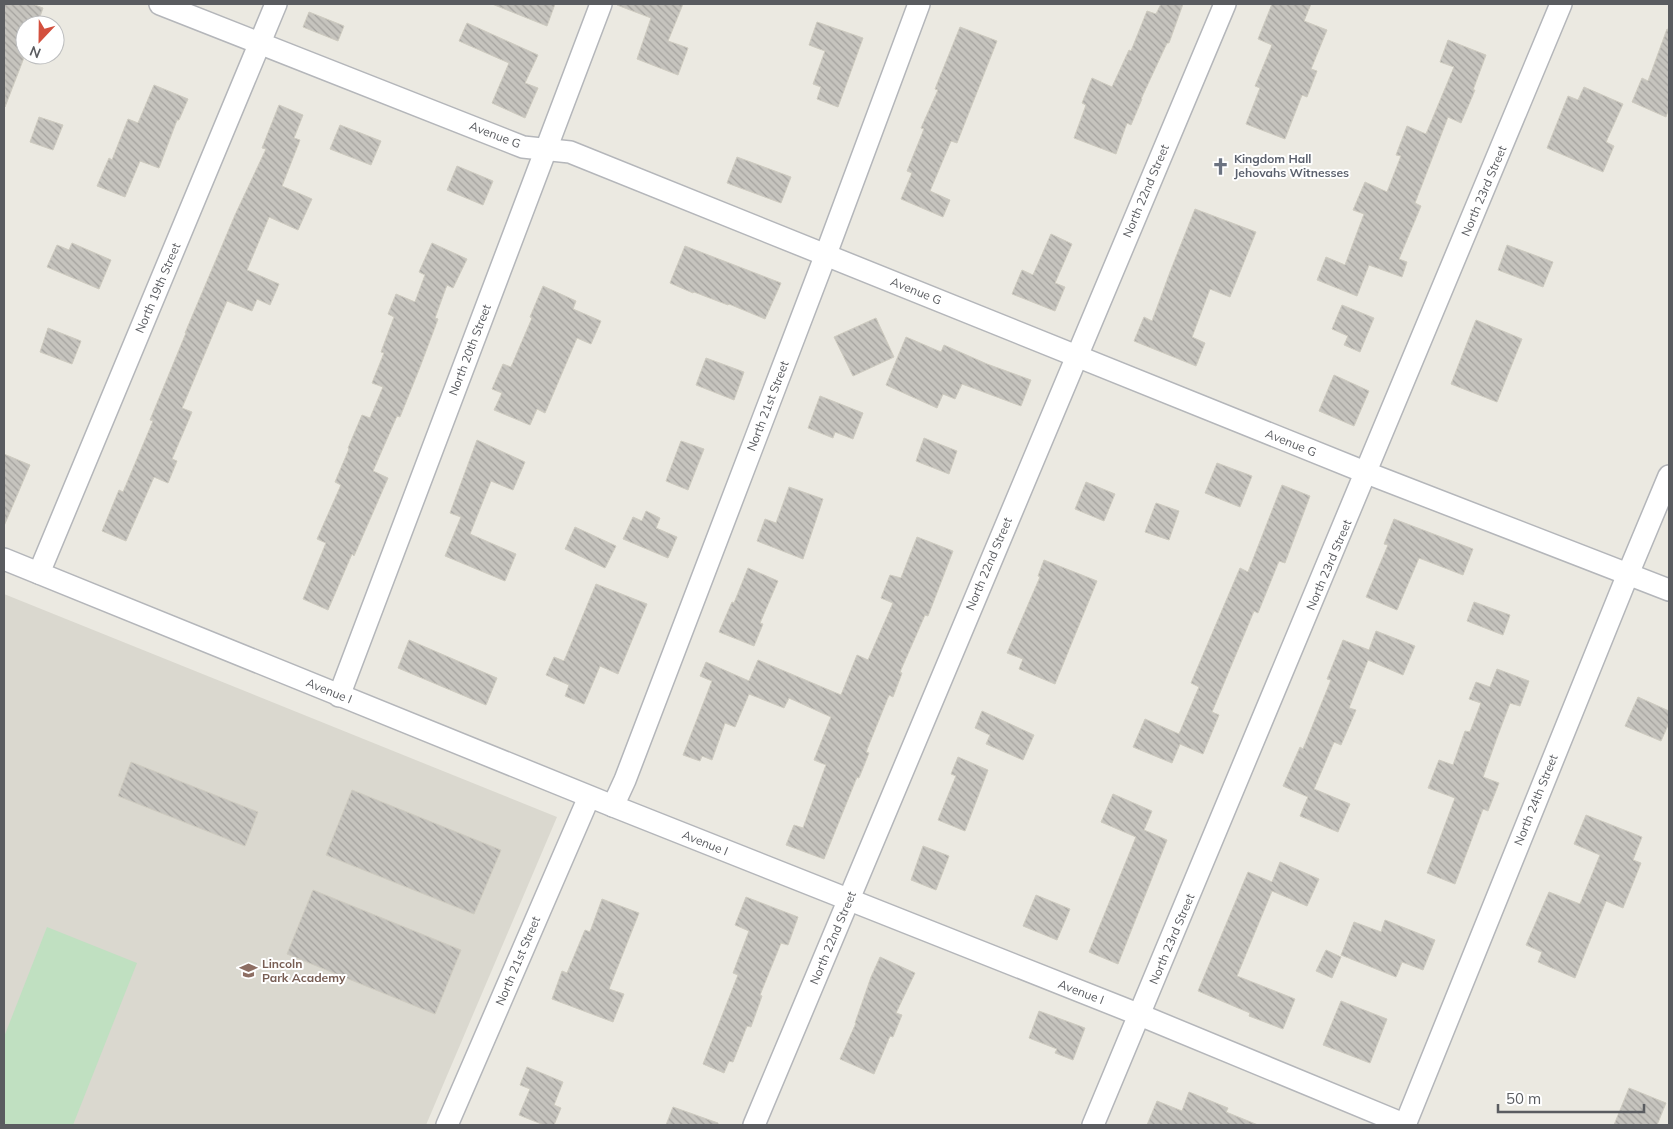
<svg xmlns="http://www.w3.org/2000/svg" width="1673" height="1129" viewBox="0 0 1673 1129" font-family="Mulish,sans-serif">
<defs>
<pattern id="building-back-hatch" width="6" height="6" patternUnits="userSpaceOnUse" patternTransform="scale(1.25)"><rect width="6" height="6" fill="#c6c4be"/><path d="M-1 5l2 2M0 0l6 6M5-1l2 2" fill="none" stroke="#a4a29e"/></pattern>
</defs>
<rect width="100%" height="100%" fill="#ebe9e1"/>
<path fill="#dad8cf" d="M4,594L557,817L426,1125H4Z"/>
<path fill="#c0e0c1" d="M47,927L137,963L73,1125H4V1037Z"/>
<g fill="url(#building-back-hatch)" stroke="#cecbc0">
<path d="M4,4H32L43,8L37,25H25V55L5,107Z"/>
<path d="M492,4H555L547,26Z"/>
<path d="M618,4H683L668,41L688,48L678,75L637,59L651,18L617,5Z"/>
<path d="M1161,4H1183L1169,43H1167L1141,99H1142L1131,125L1127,123L1116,154L1074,138L1086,105L1082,103L1092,78L1112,87L1129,50L1131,51L1147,11L1156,14Z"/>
<path d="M1272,4H1311L1304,21L1327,30L1311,69L1317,71L1307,97L1302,95L1285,139L1246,124L1260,88L1255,86L1272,45L1258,39Z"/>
<path d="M309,12L344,26L338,41L303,27Z"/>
<path d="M817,22L863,38L838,107L817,99L821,87L813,84L825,51L809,45Z"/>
<path d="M467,23L538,55L525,83L538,88L525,118L492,103L509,63L459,41Z"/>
<path d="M960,27L997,41L957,143L951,141L930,191L950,200L943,217L901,199L912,173L907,171L924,129L921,128L938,90L935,89Z"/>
<path d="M1667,29L1669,30V108L1666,117L1632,102L1642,78L1648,81Z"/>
<path d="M1448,40L1486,55L1473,90H1475L1461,123L1448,117L1415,203L1421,206L1399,259L1407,262L1402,277L1369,265L1357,296L1317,280L1326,257L1345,265L1364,214L1353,210L1365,182L1387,192L1401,156L1396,155L1407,126L1426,134L1454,67L1440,62Z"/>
<path d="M154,85L188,99L179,120H177L159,168L140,161L125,197L97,186L109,158L112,160L128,119L138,123Z"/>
<path d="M1584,87L1623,104L1606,142L1614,146L1603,172L1547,148L1568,96L1578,100Z"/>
<path d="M279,105L303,115L294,138L300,140L282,186L312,199L298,230L269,217L247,270L279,284L270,305L257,299L252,311L227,301L182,408L192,412L172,459L177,461L168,483L154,477L126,541L102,531L119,490L123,492L153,421L150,420L186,333H185L235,215L266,149L262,148Z"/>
<path d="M39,117L63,125L53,150L30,142Z"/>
<path d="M340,125L381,141L371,165L330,149Z"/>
<path d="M737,157L791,177L781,203L727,183Z"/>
<path d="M457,166L493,181L483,205L447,190Z"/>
<path d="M1195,209L1256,232L1230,297L1210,289L1192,337L1205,343L1196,366L1134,341L1144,317L1152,321L1170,272Z"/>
<path d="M1051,234L1072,244L1055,283L1065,287L1055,311L1012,294L1022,270L1033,275Z"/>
<path d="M72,243L111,260L99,289L47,267L57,245L69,250Z"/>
<path d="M432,243L467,259L453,288L447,285L435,318L438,319L420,367L400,417L397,416L373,471L388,478L354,556L352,554L328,610L303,599L326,543L317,539L341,485L335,482L349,449L348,448L362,415L370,418L383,387L372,383L384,353L381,352L394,317L388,314L396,294L415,302L425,275L419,272Z"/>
<path d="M1507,245L1553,262L1543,287L1498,270Z"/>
<path d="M685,246L781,283L765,319L729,304L728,305L694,292L693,293L670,283Z"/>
<path d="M543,286L576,301L573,309L601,321L591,344L577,338L545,413L537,409L530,425L494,410L502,393L492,389L503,364L511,367L532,318L530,317Z"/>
<path d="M1342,305L1374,318L1360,352L1344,345L1348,336L1332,329Z"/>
<path d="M876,318L894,357L853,376L834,337Z"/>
<path d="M1476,320L1522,339L1497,402L1451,384Z"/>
<path d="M48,328L81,341L72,364L40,352Z"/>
<path d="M906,337L941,352L944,345L987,364L1031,380L1021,406L962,384L955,399L943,394L937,408L886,385Z"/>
<path d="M706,358L744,372L734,400L696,385Z"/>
<path d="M1334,375L1369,391L1354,426L1319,411Z"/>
<path d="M820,396L863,413L853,439L835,432L833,438L808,428Z"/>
<path d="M924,438L957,451L949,474L916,461Z"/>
<path d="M477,440L525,462L513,490L491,481L470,534L516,554L505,581L445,556L461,517L450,513Z"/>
<path d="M681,441L704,449L688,490L666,481Z"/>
<path d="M4,454L30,465L4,526Z"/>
<path d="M1217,463L1252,476L1240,507L1205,493Z"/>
<path d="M1086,482L1115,494L1104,521L1075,509Z"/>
<path d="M1282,485L1310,496L1285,563L1279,561L1258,613L1254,611L1212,712L1219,715L1203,754L1180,744L1172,763L1133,747L1145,719L1179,734L1199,687L1191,683L1240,568L1248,572Z"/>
<path d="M789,487L823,499L803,559L757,541L765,519L776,523Z"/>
<path d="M1156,503L1179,511L1169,540L1145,532Z"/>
<path d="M646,511L660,518L656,528L677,537L668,558L623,539L633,517L642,521Z"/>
<path d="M1394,519L1473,549L1463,575L1419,558L1397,610L1366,597L1388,545L1384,544Z"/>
<path d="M575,527L616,546L605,568L565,549Z"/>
<path d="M917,537L953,551L928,616L925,615L900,672L902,673L893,697L889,695L866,752L869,753L859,778L857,777L824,859L786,845L794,825L803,828L826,765L814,760L831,717L789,698L784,708L749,694L735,727L725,723L712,760L702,756L700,761L683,755L712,681L700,676L706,662L749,681L758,660L841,695L857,655L868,660L893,603L881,598L890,575L901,578Z"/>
<path d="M1044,560L1097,581L1055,684L1019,669L1023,659L1007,653L1040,577L1038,576Z"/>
<path d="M748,568L778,581L760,623L763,624L754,646L719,632L732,602L734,603Z"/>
<path d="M596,584L647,604L618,674L600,666L584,704L565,696L569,685L546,675L554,657L564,661Z"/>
<path d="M1474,602L1510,615L1503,635L1467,621Z"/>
<path d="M1376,631L1415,646L1403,675L1368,660L1349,708L1356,710L1341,745L1334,742L1314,789L1350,804L1338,832L1300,816L1308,797L1283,786L1300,747L1303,749L1331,680L1327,679L1343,640L1369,650Z"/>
<path d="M409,640L497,678L486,705L398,668Z"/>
<path d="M1497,669L1529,681L1520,706L1510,703L1498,735L1483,777L1499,783L1488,811L1483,809L1455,884L1427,873L1455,798L1428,788L1439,760L1453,765L1465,731L1470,732L1481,703L1469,699L1476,682L1490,687Z"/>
<path d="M1638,697L1669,711V723L1661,741L1625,726Z"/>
<path d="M982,711L1034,735L1023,760L986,744L990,735L975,728Z"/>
<path d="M958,757L988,770L965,831L938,820L956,776L951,774Z"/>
<path d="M131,762L258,812L245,846L118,796Z"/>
<path d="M352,790L501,850L474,914L326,855Z"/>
<path d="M1113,794L1152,811L1144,830L1167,840L1118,964L1089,952L1136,837L1101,822Z"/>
<path d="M1586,815L1642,837L1633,860L1641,863L1623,908L1606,901L1575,978L1538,962L1542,952L1526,945L1549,892L1580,904L1600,855L1574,844Z"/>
<path d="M923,846L949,856L936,890L911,880Z"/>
<path d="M1280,862L1319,879L1307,906L1272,891L1237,976L1295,999L1283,1029L1249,1016L1250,1013L1198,991L1248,872L1272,882Z"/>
<path d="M313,890L461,950L435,1014L287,954Z"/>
<path d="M1036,895L1070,909L1057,940L1023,926Z"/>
<path d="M746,897L798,917L788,945L781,943L760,995L762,996L751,1027L747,1026L733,1062L729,1061L724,1073L703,1064L738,975L733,973L749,931L735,925Z"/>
<path d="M602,899L639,913L609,989L624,994L613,1022L552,999L562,971L567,973L585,930L590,932Z"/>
<path d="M1385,920L1435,940L1423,970L1402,962L1396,977L1341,955L1354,922L1381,932Z"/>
<path d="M1326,950L1341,957L1332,978L1316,971Z"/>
<path d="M880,957L915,973L896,1013L902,1015L893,1037L890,1036L874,1074L840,1059L856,1023H855L871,977Z"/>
<path d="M1341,1001L1387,1019L1370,1063L1323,1045Z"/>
<path d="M1039,1011L1085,1028L1073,1060L1055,1053L1057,1049L1029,1038Z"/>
<path d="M527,1067L563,1082L554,1105L561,1108L554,1125H544L519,1115L530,1089L520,1085Z"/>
<path d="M1629,1088L1666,1103L1657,1125H1614Z"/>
<path d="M1189,1092L1228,1108L1226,1112L1258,1125H1147L1157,1101L1182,1111Z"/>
<path d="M673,1107L718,1123V1125H666Z"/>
</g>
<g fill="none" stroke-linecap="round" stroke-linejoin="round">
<defs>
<g id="minor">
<path d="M160,4L523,147L570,152L1367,473L1669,590"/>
<path d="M4,559L613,806L1140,1015L1406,1125"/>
<path d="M39,573L276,4"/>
<path d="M339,696L601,4"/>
<path d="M613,806L625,780L826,254L919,4"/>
<path d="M447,1125L589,797"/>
<path d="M754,1125L1225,4"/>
<path d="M1093,1125L1561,4"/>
<path d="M1405,1125L1628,574L1669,476"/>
</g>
</defs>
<use href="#minor" stroke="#b4b6ba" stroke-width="24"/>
<use href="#minor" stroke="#fff" stroke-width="21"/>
</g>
<defs>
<symbol id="church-bare" viewBox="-9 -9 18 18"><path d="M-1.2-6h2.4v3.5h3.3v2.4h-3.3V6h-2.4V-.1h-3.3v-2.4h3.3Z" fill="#6b7280" stroke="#fff" stroke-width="2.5" paint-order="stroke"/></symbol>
<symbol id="school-bare" viewBox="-9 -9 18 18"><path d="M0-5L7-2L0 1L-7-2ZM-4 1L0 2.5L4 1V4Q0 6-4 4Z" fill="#8d6e63" stroke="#fff" stroke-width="2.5" paint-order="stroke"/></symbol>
</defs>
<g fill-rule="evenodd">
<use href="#church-bare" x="1208" y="154" width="25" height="25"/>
<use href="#school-bare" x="236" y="958" width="25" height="25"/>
</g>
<g text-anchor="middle" stroke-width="4" stroke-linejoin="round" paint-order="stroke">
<g font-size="12" fill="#5a5c60" stroke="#fff">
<text transform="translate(495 135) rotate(21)" y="4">Avenue G</text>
<text transform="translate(1146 191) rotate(-67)" y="4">North 22nd Street</text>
<text transform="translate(1484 191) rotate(-67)" y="4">North 23rd Street</text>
<text transform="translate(158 288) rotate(-67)" y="4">North 19th Street</text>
<text transform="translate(916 291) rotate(22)" y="4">Avenue G</text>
<text transform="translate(470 350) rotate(-69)" y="4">North 20th Street</text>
<text transform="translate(768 406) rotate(-69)" y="4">North 21st Street</text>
<text transform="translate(1291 443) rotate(22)" y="4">Avenue G</text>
<text transform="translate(989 564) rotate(-67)" y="4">North 22nd Street</text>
<text transform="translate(1329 565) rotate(-67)" y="4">North 23rd Street</text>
<text transform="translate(329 691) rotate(22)" y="4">Avenue I</text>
<text transform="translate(1536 800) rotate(-68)" y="4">North 24th Street</text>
<text transform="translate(705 843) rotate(22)" y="4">Avenue I</text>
<text transform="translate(833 938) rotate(-67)" y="4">North 22nd Street</text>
<text transform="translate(1172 939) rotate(-67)" y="4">North 23rd Street</text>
<text transform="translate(518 961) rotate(-67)" y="4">North 21st Street</text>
<text transform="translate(1081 992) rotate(21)" y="4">Avenue I</text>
</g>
<g font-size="12" font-weight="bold" fill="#5b616d" stroke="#fff" text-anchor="start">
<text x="1234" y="163">Kingdom Hall<tspan x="1234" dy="14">Jehovahs Witnesses</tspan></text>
</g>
<g font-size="12" font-weight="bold" fill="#785e54" stroke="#fff" text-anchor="start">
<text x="262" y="968">Lincoln<tspan x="262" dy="14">Park Academy</tspan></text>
</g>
</g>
<rect width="1673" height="1129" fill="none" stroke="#5a5c60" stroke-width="10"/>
<g transform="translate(40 40) rotate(202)"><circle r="24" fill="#ffffff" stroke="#bdbebf"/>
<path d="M0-4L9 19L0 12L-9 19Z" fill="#d3503e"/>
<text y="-8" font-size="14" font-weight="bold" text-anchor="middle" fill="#5a5c60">N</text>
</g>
<path d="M1498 1104v8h146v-8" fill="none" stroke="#5a5c60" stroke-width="2.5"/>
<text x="1506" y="1104" font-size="15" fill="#5a5c60" stroke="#ffffff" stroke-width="4" paint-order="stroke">50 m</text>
</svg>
